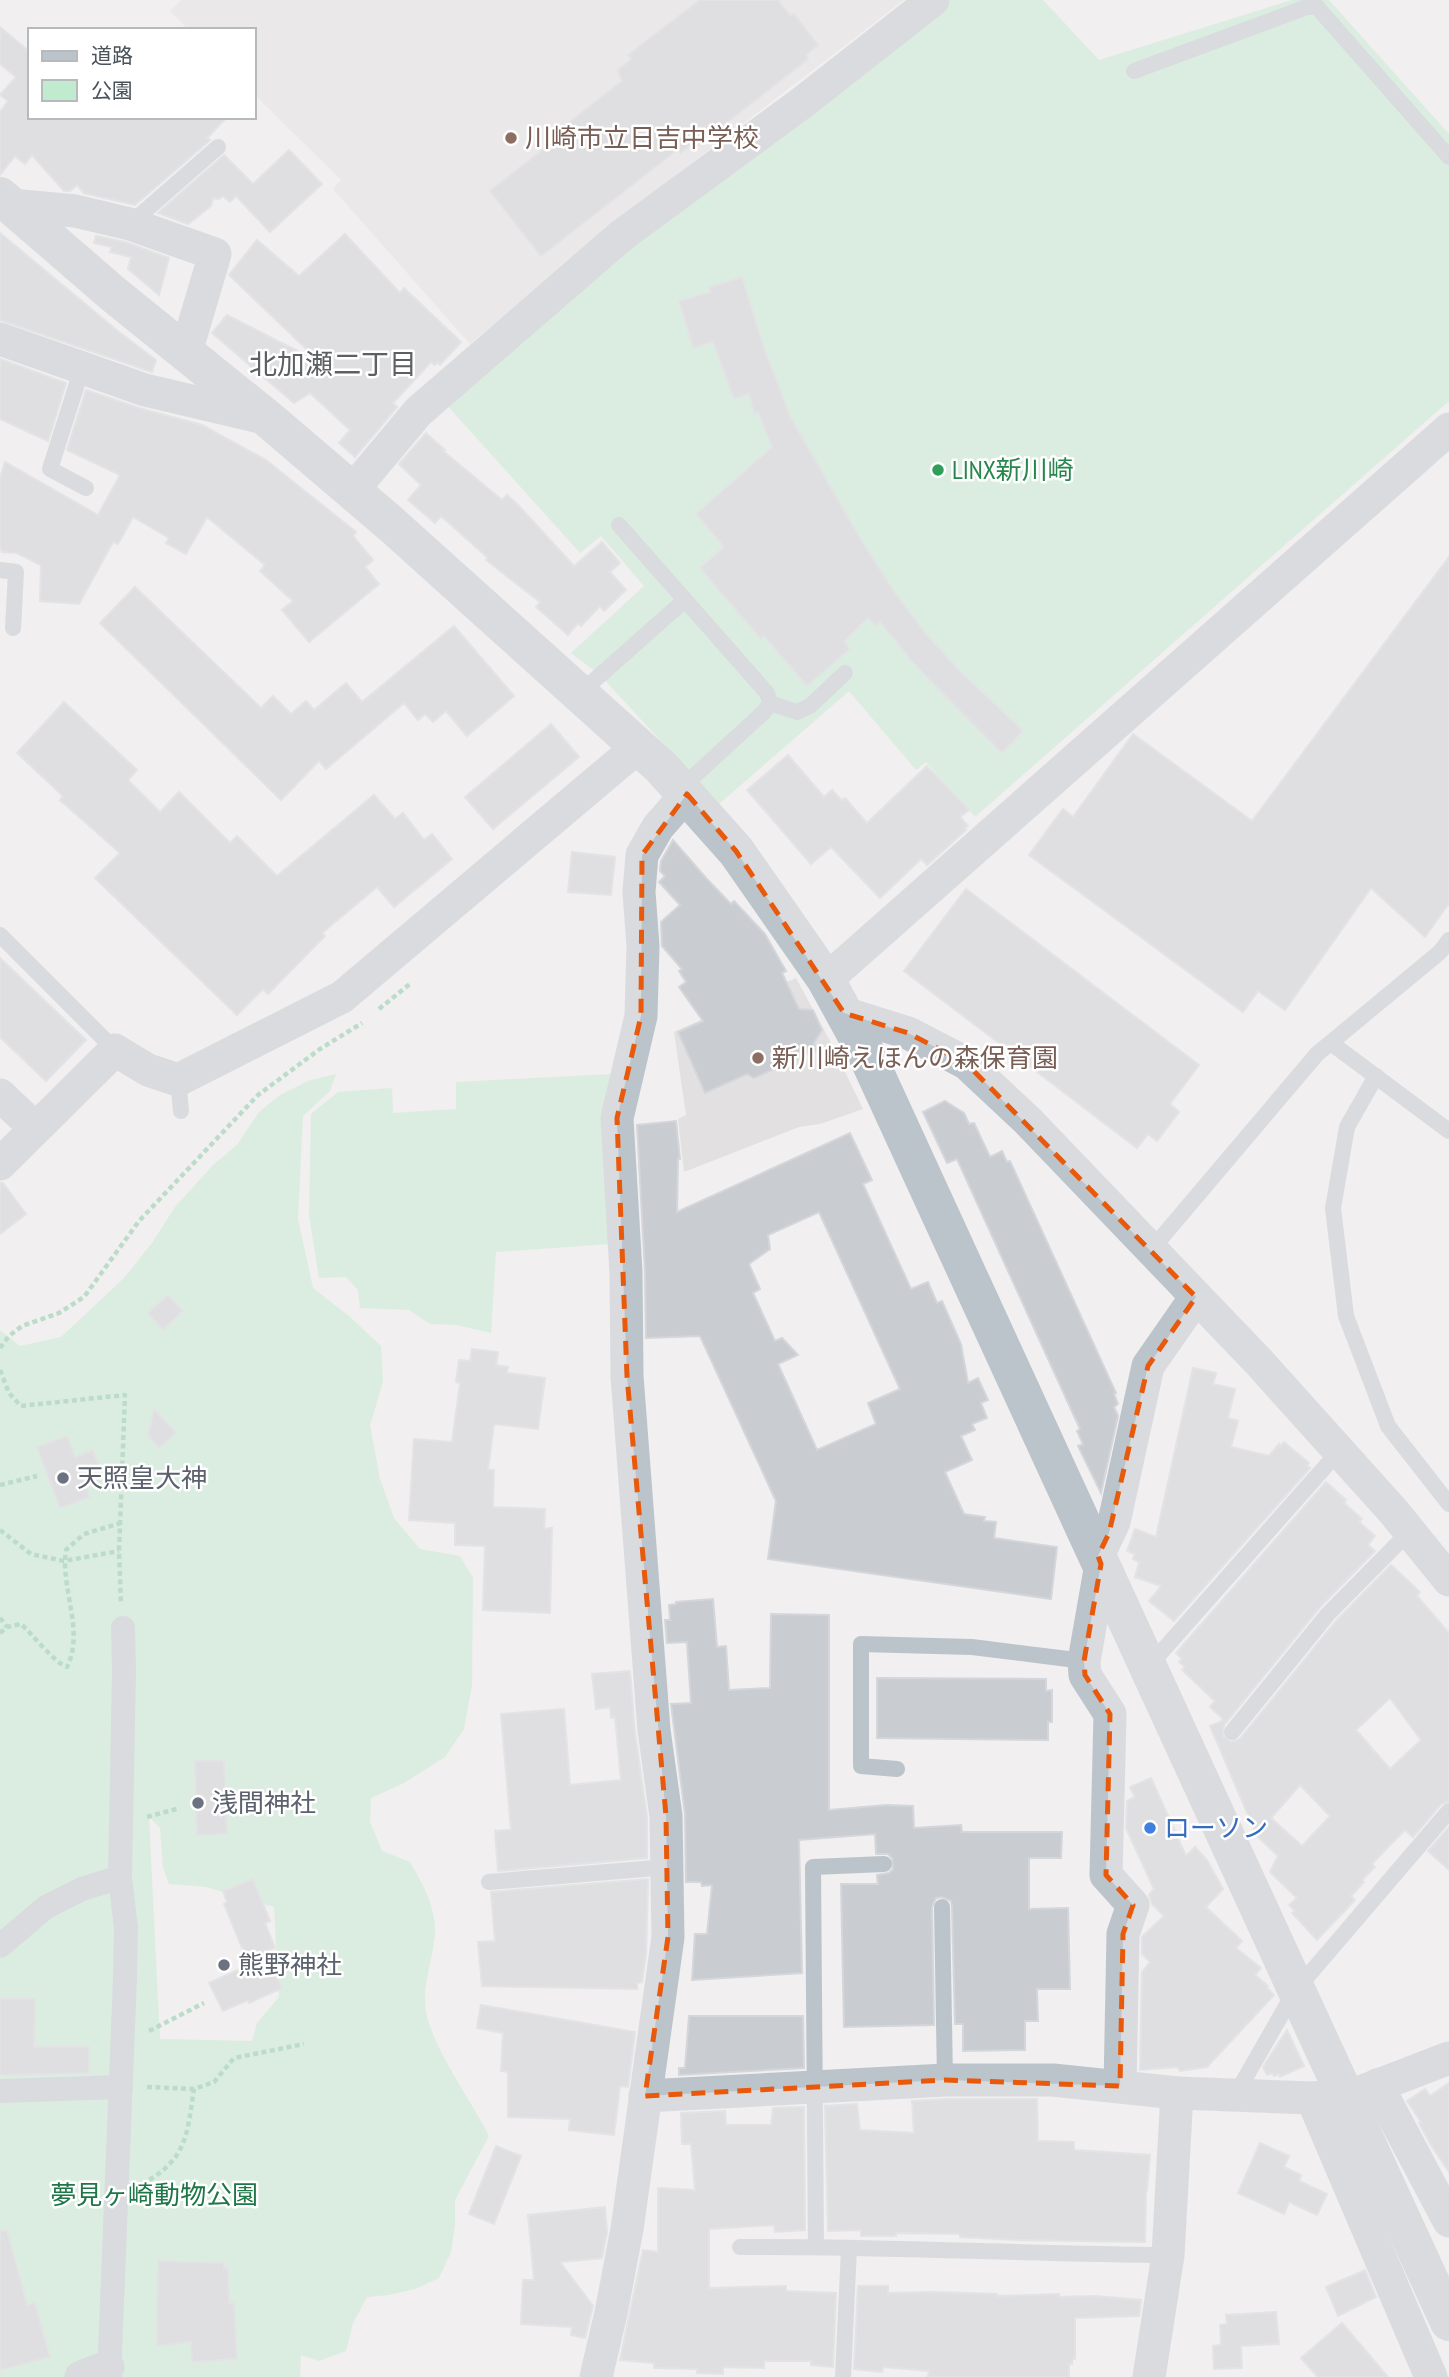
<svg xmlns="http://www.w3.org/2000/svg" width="1449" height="2377" viewBox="0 0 1449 2377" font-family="'PT Sans Narrow','Noto Sans JP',sans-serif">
<rect width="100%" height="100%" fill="#f1efef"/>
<g fill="#e2e0e0">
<path d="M181,0H904L646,198L470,344L333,189L341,180L254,94V30H189L170,11Z"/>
<path d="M796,978L829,1039L863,1109L820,1124L799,1127L684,1172L678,1119L686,1115L674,1032Z"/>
</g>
<g fill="#c1ebcf" fill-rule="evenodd">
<path d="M950,0H1043L1099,60L1292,0H1329L1449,134V401L975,817L926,762L916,770L849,691L719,804L600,675L571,653L644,586L601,536L580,553L445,403L585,280L927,20Z"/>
<path d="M336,1074L330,1091L303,1116L298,1219L313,1288L349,1316L381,1346L383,1382L370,1425L380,1479L394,1518L420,1549L460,1556L473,1578L472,1685L464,1729L445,1757L404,1783L371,1798L370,1822L382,1851L410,1862C424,1886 439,1913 434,1942C431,1965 422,1988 426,2012C433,2049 471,2100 489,2136L455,2200V2225L451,2252L439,2278L415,2289L389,2295L367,2297L353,2323L346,2351L319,2361L301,2355L300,2377H0V1330L20,1346L61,1337L124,1278L152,1243L175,1207L213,1165L237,1145L259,1112L280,1095L308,1081ZM149,1817L160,1828L163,1867L169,1884L206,1887L274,1907L279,1997L257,2023L252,2041L160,2039Z"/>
<path d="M613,1074L611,1244L496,1252L491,1333L457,1325L430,1324L409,1310L360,1308L358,1290L346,1277L319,1278L309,1215L311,1114L338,1092L392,1088L393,1113L456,1109V1082Z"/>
</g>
<g fill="#c9ccd1" stroke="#d3d6da" stroke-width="2" fill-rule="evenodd">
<path d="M700,0H778L790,16L794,14L818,45L806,55L808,59L698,145L695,141L681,153L677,150L541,256L490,191L573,126L570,122L622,81L618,70L632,59L628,55Z"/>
<path d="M0,27L30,52V117H227L207,138L210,140L135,205L84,193L77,185L70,191H64L32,155L25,164L15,156L0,175V112L8,101L0,95L16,77L0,64Z"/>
<path d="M289,150L322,184L270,232L236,196L230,202L223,196L219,199L213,198L211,206L188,224L158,213L224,155L253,184Z"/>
<path d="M0,233L119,332L156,360L152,372L0,320Z"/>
<path d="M345,234L400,293L404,288L461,342L440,365L438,362L435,365L431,362L393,403L397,407L355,457L339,443L350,430L310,393L294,403L212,333L227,315L321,363L229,275L257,240L299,276Z"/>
<path d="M96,236L125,242L169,258L159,295L128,269L131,257L110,252L112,247L94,243Z"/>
<path d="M742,277L764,348L790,416L858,535L895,593L926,634L960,671L1023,731L1002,753L907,657L908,656L880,622L876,626L868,618L844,642L850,649L807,686L764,636L761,639L700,568L724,547L696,514L772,447L758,412L754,414L749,394L734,399L713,342L693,348L679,301L711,292L708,288Z"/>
<path d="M0,359L66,383L48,441L0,419Z"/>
<path d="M86,390L139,408L202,425L266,460L356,532L353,536L373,560L365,567L379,584L309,642L282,610L293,601L260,571L265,565L207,517L186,554L166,543L169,538L133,517L118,544L113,542L79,604L40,601L41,565L17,553L2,552L0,547V478L5,462L98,515L120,475L67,450Z"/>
<path d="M426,433L445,450L443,451L502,500L507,495L518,505L574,566L602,542L620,563L610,572L626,590L604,611L600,606L581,626L578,623L568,635L536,607L540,602L486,560L488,558L441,516L435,523L408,500L421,485L399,464Z"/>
<path d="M1449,557V903L1425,937L1371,888L1285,1010L1258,991L1243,1012L1029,855L1063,809L1073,817L1133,734L1252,821Z"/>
<path d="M135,587L261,708L273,696L291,714L306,701L314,710L346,683L362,702L454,626L514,696L467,736L446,711L433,722L425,714L418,720L404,703L326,769L319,761L281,800L100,623Z"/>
<path d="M64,702L137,770L128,780L160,812L179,792L230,843L237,836L277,876L374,795L395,819L403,813L424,840L432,834L452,859L394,907L377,887L322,933L325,936L268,994L263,989L237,1015L95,878L120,853L60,800L63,796L17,753Z"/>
<path d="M551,724L579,757L493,829L465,797Z"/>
<path d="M788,755L824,797L832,790L842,801L845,798L867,823L927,766L969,810L960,817L968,826L965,828L966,830L927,865L921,859L880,898L831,847L811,864L747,790Z"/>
<path d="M673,840L706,878L731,904L734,901L765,934L786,971L782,973L799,1009L813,1010L822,1030L814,1043L817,1050L754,1078L747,1074L705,1093L678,1032L703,1021L679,987L686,982L679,971L682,969L662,946L661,922L680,905L659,882L665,876L660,871L661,861Z"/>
<path d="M572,852L615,857L611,895L568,892Z"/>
<path d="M966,889L1199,1065L1170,1104L1179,1112L1157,1141L1148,1134L1137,1148L904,971Z"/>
<path d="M0,958L86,1040L46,1081L0,1037Z"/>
<path d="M945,1101L964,1113L969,1124L974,1123L990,1157L1002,1151L1007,1162L1010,1161L1116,1393L1114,1394L1118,1404L1114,1407L1118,1416L1101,1493L1078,1446L1083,1444L1077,1431L1080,1429L957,1159L947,1163L923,1112Z"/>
<path d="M676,1121L680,1159H678L677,1212L850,1133L872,1180L863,1184L911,1289L928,1282L937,1303L942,1301L961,1344L968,1383L978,1378L988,1400L981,1403L987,1418L972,1424L975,1430L961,1436L972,1460L945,1472L964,1514L985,1517L984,1521L996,1522L994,1538L1057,1547L1051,1599L768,1559L776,1501L700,1336L646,1338L645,1272L637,1125ZM819,1212L900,1389L868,1403L876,1424L817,1450L778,1364L798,1355L782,1338L775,1341L753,1293L760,1289L749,1264L770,1249L768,1235Z"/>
<path d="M0,1183H3L26,1214L0,1234Z"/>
<path d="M168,1295L183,1311L163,1330L148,1313Z"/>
<path d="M472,1349L498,1352L496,1365L508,1367L507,1373L545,1378L538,1429L494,1424L488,1470H494L493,1507L545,1509L544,1529L552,1528L550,1613L483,1610L485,1546L455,1545V1523L409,1520L414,1439L452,1442L460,1383L456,1382L459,1360L470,1361Z"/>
<path d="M1193,1368L1216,1373L1213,1384L1235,1389L1228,1418L1238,1421L1231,1447L1269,1456L1279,1444L1280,1446L1284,1442L1309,1463L1307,1465L1310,1468L1174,1621L1149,1601L1161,1586L1135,1577L1139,1562L1133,1559L1135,1554L1127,1551L1135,1529L1156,1537Z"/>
<path d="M154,1409L176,1433L159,1448L148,1435Z"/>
<path d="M67,1436L75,1457L93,1450L101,1472L90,1476L93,1484L86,1487L90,1497L60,1508L37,1447Z"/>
<path d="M1326,1482L1346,1500L1344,1503L1362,1519L1359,1522L1375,1536L1368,1545L1375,1551L1320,1607L1224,1725L1223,1736L1231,1742L1240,1739L1336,1621L1391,1565L1420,1592L1417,1596L1449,1633V1801L1441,1804L1413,1837L1405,1830L1390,1845L1372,1864L1375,1867L1362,1880L1364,1882L1351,1896L1355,1900L1317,1940L1292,1913L1295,1911L1289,1905L1297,1898L1270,1872L1278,1856L1257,1836L1210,1726L1224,1720L1210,1707L1215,1701L1182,1670L1185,1667L1179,1662L1182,1659L1176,1653ZM1390,1698L1421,1740L1390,1769L1356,1730ZM1300,1785L1330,1816L1302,1846L1271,1818Z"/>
<path d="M713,1599L717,1647L726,1646L729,1690L770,1688L771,1614L829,1615V1810L887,1805L913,1806L914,1828L961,1825L962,1832H1062L1061,1858H1029V1909L1068,1908L1070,1989H1037L1038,2021H1025V2050L963,2051V2024H955L952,1906L951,1901L942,1897L936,1898L932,1907L934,2025L844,2027L841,1884H878L877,1875L889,1873L893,1869L892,1858L888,1854H876L875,1834L799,1840L802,1973L692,1980L695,1934H707L712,1885L702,1886L701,1882H686L685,1814L671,1704L691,1703L687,1642L667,1643L665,1620H670L669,1605L676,1604V1602Z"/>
<path d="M630,1671L635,1733L647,1817V1858L498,1871L495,1831L511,1830L501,1714L564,1709L570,1785L621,1780L615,1717L611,1718L610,1707L596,1709L592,1674Z"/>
<path d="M877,1678L1046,1679V1691L1052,1690V1722H1048V1740L877,1738Z"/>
<path d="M195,1761H224L227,1834L197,1835Z"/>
<path d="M1151,1778L1186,1856L1195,1847L1207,1860L1223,1889L1206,1907L1242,1941L1236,1948L1261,1968L1255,1975L1268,1986L1267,1988L1274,1995L1207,2067L1180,2071L1177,2067L1140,2070L1142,1972L1150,1962L1142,1954V1937L1164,1916L1152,1904L1149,1895L1154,1889L1126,1828L1127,1801L1135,1797L1130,1787Z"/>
<path d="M1449,1827V1870L1428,1851Z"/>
<path d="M253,1879L270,1921L265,1923L275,1948L265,1951L282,1988L249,2003L248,2000L223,2011L209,1983L249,1965L224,1904L227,1902L223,1891Z"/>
<path d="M648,1879L646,1954L642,1982L637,1983V1989L482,1986L478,1942L495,1941L491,1892Z"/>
<path d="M0,1999H35L34,2047H89V2073L0,2075Z"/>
<path d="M481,2005L635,2032L628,2087L620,2086L614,2135L569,2130L570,2119L508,2117V2072L501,2071L503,2033L477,2028Z"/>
<path d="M689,2016H803L804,2068L679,2075V2068H685Z"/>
<path d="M1287,2030L1304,2066L1280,2077L1279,2074L1274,2076L1272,2073L1267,2075L1263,2067Z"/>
<path d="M1449,2083V2172L1431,2145L1419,2123L1421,2122L1407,2101L1425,2089L1430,2096Z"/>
<path d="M946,2099H1037L1038,2141L1074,2142V2150L1150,2155L1147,2191H1146L1145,2242L1018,2240L960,2237V2234L896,2233V2236H861V2230L828,2231L825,2106L857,2104L860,2130L914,2133L912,2101Z"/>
<path d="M804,2107L805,2230L775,2232L774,2225L709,2229V2288L786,2286V2291L836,2293L833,2367L811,2365V2361H764V2368L723,2367V2374L697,2373V2369L654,2368V2363L620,2360L643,2250L658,2252V2188L695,2190L691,2144H682L681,2113L725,2111L726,2125H771L773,2108Z"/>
<path d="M1260,2143L1289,2156L1284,2167L1301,2175L1299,2181L1327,2194L1317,2215L1289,2202L1284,2214L1238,2193Z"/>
<path d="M496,2146L521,2156L494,2224L469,2214Z"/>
<path d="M605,2207L607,2232L602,2258L560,2262L593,2306L585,2338L571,2335L572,2327L521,2324L523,2280H534L528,2215Z"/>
<path d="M7,2230L27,2305L35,2303L50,2357L0,2370V2231Z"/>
<path d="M158,2261L224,2263V2268H228L229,2303H234L237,2359L192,2362L191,2342L157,2346Z"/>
<path d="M1365,2270L1376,2297L1338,2316L1326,2287Z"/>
<path d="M858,2286H888V2293L933,2292L997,2294V2296L1059,2294V2297L1096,2296L1141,2300L1139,2316L1075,2318V2359H1072V2364H1069V2377H928L929,2371L883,2367L882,2372L854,2369Z"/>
<path d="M1276,2312L1279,2344L1241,2346L1242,2368L1214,2369L1213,2346L1221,2345L1220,2325L1227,2324L1226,2315Z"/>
<path d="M1342,2323L1388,2377H1318L1301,2358Z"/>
</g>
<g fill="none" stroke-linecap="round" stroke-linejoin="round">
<g stroke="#7cc69e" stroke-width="4.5" stroke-dasharray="5 3.5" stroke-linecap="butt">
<path d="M379,1009L411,983"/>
<path d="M0,1348L9,1336L22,1326L59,1313L84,1297L139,1221L258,1095L320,1049L362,1023"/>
<path d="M0,1370L9,1393L21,1406L125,1395L119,1551L121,1605"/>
<path d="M0,1485L37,1476"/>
<path d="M0,1530L31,1554L64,1561L119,1551"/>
<path d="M0,1618L7,1627"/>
<path d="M0,1633L7,1627L21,1624C32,1634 56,1664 67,1667C85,1631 60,1588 66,1550L84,1534L121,1523"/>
<path d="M147,1817L180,1808"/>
<path d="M149,2031L204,2003"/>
<path d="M147,2087L194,2089L214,2082L234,2058L304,2044"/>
<path d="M142,2184C187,2160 187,2135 194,2089"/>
</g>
<g stroke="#bcc4cb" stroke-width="16">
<path d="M1134,71L1307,7H1317L1449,157"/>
<path d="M130,224L218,147"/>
<path d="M82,368L50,469L86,488"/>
<path d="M619,525L767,693L770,703L764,712L681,788"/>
<path d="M0,570L16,572L13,628"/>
<path d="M580,693L685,600"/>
<path d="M770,703L797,712L810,706L845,673"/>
<path d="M0,935L115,1050"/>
<path d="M1331,1043L1449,1131"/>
<path d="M1376,1076L1347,1127L1333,1208L1346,1316L1388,1426L1449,1504"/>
<path d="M178,1080L181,1111"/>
<path d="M1151,1250L1317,1054L1440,952L1449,940"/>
<path d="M1149,1666L1340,1450"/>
<path d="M1232,1732L1328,1614L1409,1532"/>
<path d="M897,1769L861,1766V1644L972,1647L1084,1661"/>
<path d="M489,1882L667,1867"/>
<path d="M942,1907L945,2080"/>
<path d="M1236,2094L1295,1991L1449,1811"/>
<path d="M740,2247C883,2246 1025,2254 1168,2255"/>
<path d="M816,2247L813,1867L884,1864"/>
<path d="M843,2377L849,2248"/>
</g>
<g stroke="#bcc4cb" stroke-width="24">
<path d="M0,1946L46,1907L82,1889L120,1877"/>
<path d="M0,2091L121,2087"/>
<path d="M109,2377L125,1978L126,1928L120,1877L124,1671L123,1628"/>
</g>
<g stroke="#bcc4cb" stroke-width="33">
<path d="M12,205L75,211L130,224L215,254L186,352"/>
<path d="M0,339L145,390L268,419"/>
<path d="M352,491L418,412L621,236L803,102L933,0"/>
<path d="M826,980L1449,429"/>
<path d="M844,1013L908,1033L966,1063L1028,1121L1259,1362L1393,1511L1449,1580"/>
<path d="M0,1095L35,1128"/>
<path d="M0,1164L115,1050L148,1070L178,1080L342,997L639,746"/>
<path d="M1098,1556L1114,1522L1148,1366L1196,1297"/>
<path d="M1101,1564L1084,1661L1085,1675L1110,1714L1106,1875L1133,1905L1123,1934L1120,2086"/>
<path d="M1377,2085L1449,2221"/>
<path d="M645,2096L945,2080H1053L1177,2093L1312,2098L1344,2095L1366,2090L1449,2058"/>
<path d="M1312,2098L1431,2377"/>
<path d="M81,2377L108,2367"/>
<path d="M596,2377L611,2313L627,2229L668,1937L666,1816L654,1730L627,1376L626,1273L617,1118L641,1016L643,946L639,892L642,855L658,827L687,794"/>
<path d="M1149,2377L1168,2255L1177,2093"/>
</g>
<path stroke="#bcc4cb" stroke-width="38" d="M0,196L112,293L268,419L391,524L662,768L736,851L826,980L866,1053C1061,1476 1254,1899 1449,2322"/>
</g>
<path d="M0 0H1449V2377H0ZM687,794L736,851L844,1013L908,1033L966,1063L1196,1297L1148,1366L1109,1533L1098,1556L1101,1564L1084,1661L1085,1675L1110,1714L1106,1875L1133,1905L1123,1934L1120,2086L945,2080L645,2096L668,1937L666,1816L627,1376L617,1118L641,1016L642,855Z" fill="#f1efef" fill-opacity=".55" fill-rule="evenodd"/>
<path fill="none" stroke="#e8590c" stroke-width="5" stroke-dasharray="14 9" stroke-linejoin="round" d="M687,794L736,851L844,1013L908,1033L966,1063L1196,1297L1148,1366L1109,1533L1098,1556L1101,1564L1084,1661L1085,1675L1110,1714L1106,1875L1133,1905L1123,1934L1120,2086L945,2080L645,2096L668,1937L666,1816L627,1376L617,1118L641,1016L642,855Z"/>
<g fill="#8d6e63" stroke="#fff" stroke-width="2.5">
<circle cx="511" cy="138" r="7"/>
<circle cx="758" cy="1058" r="7"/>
</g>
<circle fill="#2e9e5b" stroke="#fff" stroke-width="2.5" cx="938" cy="470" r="7"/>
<g fill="#6b7280" stroke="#fff" stroke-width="2.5">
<circle cx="63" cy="1478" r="7"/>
<circle cx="198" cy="1803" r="7"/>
<circle cx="224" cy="1965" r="7"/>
</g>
<circle fill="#3f7fe0" stroke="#fff" stroke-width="2.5" cx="1150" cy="1828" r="7"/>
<g text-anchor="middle" stroke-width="5" stroke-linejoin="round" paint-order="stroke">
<g font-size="26" fill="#785e54" stroke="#fff" text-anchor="start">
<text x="525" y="147">川崎市立日吉中学校</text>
<text x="772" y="1067">新川崎えほんの森保育園</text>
</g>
<g font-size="26" fill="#27864d" stroke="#fff" text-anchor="start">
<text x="952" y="479">LINX新川崎</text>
</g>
<g font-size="26" fill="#5b616d" stroke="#fff" text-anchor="start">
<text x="77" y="1487">天照皇大神</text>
<text x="212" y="1812">浅間神社</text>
<text x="238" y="1974">熊野神社</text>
</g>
<g font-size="26" fill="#366cbe" stroke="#fff" text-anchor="start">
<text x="1164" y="1837">ローソン</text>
</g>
<g font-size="26" fill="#1f7646" stroke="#fff">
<text x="154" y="2204">夢見ヶ崎動物公園</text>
</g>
<g font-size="28" fill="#5c6063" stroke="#fff">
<text x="333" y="374">北加瀬二丁目</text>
</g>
</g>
<rect x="28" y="28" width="228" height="91" fill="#ffffff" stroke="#b6babd" stroke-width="2"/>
<rect x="42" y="51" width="35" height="10" fill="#bcc4cb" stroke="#b6babd" stroke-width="2"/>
<text x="91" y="63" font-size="21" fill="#49535b">道路</text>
<rect x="42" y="80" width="35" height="21" fill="#c1ebcf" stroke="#b6babd" stroke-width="2"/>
<text x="91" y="98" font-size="21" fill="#49535b">公園</text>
</svg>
